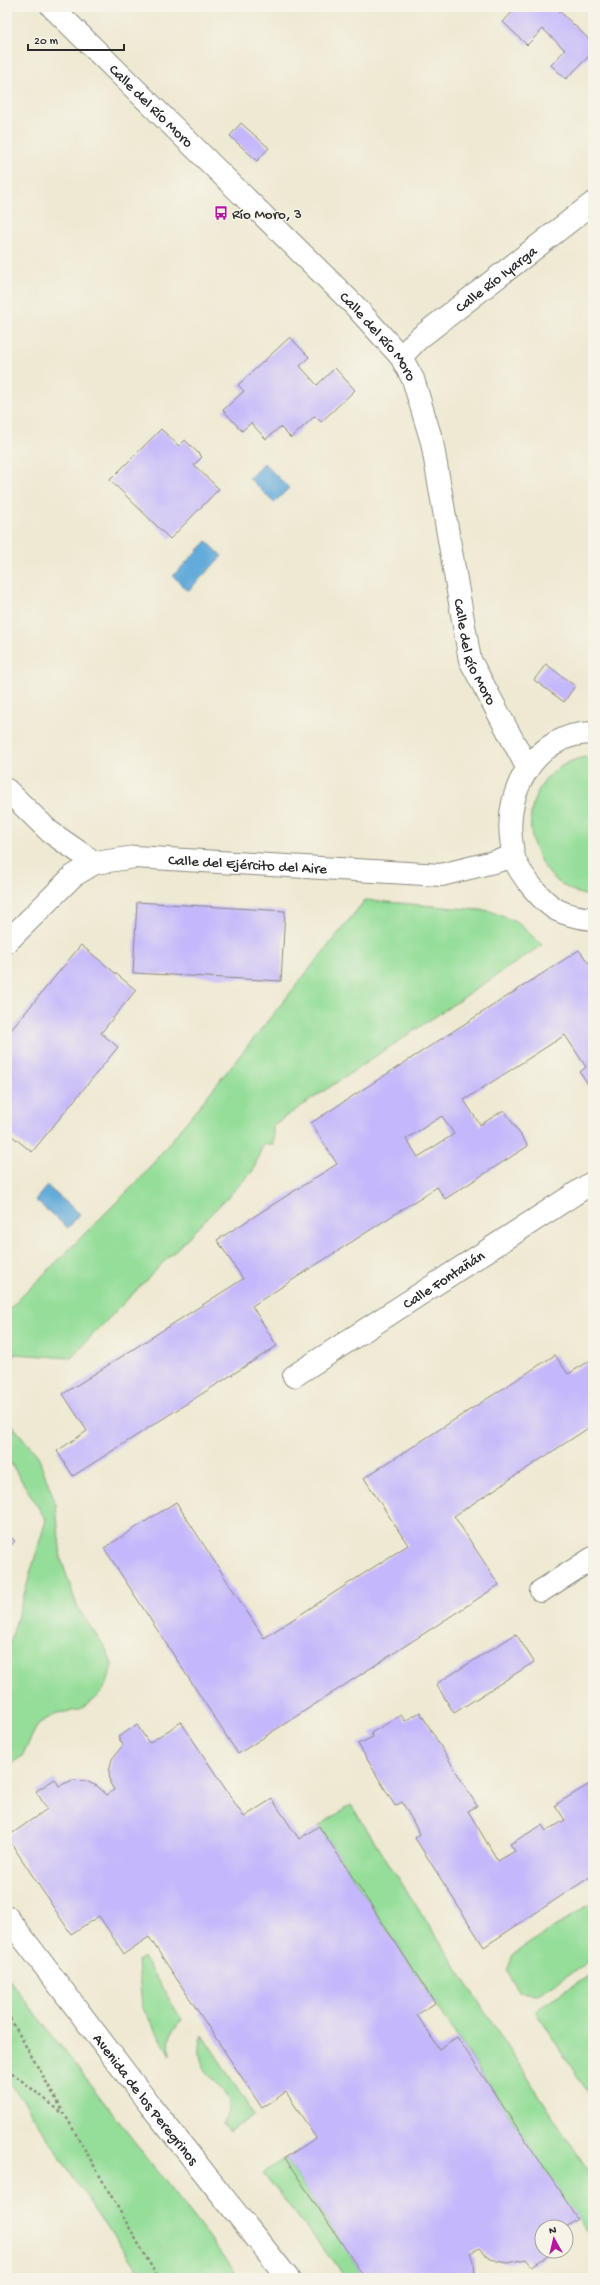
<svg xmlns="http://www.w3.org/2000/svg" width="600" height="2285" viewBox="0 0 600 2285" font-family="'Gochi Hand',sans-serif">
<rect width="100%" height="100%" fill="#f7f3e8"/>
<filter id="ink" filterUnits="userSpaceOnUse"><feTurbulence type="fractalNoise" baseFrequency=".025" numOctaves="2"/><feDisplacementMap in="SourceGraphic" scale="8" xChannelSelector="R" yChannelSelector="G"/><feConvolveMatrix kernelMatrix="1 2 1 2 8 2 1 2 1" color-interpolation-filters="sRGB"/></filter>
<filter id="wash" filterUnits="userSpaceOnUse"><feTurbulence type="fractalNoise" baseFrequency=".012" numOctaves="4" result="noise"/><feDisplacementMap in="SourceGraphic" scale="16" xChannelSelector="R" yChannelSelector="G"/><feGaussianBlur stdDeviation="0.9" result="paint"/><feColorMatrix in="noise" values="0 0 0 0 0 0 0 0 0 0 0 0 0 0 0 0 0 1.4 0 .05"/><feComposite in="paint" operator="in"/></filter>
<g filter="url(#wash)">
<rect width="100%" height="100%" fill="#eee9d2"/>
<g fill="#95de99" stroke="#608462">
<path d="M593,755V896C581,896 567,889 557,881C524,853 520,797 556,770C567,761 580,758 593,755Z"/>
<path d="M365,900L490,911L518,923L542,945L273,1125V1144H263L253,1171L70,1358L14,1354L12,1362L7,1370V1311L142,1177Z"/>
<path d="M7,1422L12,1425L38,1456L56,1505L61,1559L78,1609L106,1649L112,1664L107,1684L94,1700L79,1710L57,1713L38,1724L22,1756L7,1768V1653L46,1520L7,1457Z"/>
<path d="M351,1805L593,2178V2227L586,2232L319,1826Z"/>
<path d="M593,1902V1959L538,1994L520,1992L507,1972L513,1954Z"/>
<path d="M143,1957L182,2020C170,2031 168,2039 170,2055L142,2007L138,1961Z"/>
<path d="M593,1973V2100L535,2011Z"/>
<path d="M7,1977L240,2278H143L74,2179L21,2097L7,2082Z"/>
<path d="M203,2035L254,2115L229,2131L223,2123C249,2089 185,2080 203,2035Z"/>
<path d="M285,2158L365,2278H346L263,2173Z"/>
</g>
<g fill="#63abda" stroke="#476b82">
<path d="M264,463L289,488L274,503L249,478Z"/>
<path d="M207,541L222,556L188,591L173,576Z"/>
<path d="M47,1186L80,1214L68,1228L35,1200Z"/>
</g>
<g id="blocks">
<g fill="#c4b7fb" fill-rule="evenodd">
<path d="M517,7H555L593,43V52L566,79L551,65L565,50L543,29L527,45L503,22Z"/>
<path d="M241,123L269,148L257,161L230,136Z"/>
<path d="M290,337L309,357L300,366L317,385L335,368L355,390L321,422L315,416L291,438L280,427L266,439L251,423L242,431L223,410L244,391L238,385Z"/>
<path d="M161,429L179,446L185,440L202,457L194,465L219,489L170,539L110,480Z"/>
<path d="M546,664L575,686L564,702L534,680Z"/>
<path d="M137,902L285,911L281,981L133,973Z"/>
<path d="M81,945L136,990L101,1033L118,1047L32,1152L7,1132V1035Z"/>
<path d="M579,950L593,969V1092L580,1072L586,1067L565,1035L464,1100L480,1125L504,1110L528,1146L445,1199L437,1187L252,1306L277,1346L73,1476L57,1451L87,1431L63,1394L243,1279L217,1240L337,1164L311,1123ZM442,1116L454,1134L418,1157L406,1139Z"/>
<path d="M555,1355L568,1374L593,1359V1425L454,1516L499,1585L238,1754L104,1548L176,1502L264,1638L408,1545L364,1478Z"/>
<path d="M7,1534L15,1541L7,1550Z"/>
<path d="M516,1634L534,1662L454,1713L436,1684Z"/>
<path d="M420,1712L477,1806L468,1811L498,1861L515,1851L510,1844L542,1825L546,1831L565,1820L555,1805L593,1782V1875L484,1947L415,1838L420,1834L402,1802L395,1806L358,1744L373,1737L371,1733L401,1715L405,1721Z"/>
<path d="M181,1722L244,1817L272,1799L299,1839L319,1826L435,2003L417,2015L439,2049L457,2037L578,2219L566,2227H542V2251H549L551,2254L532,2266L526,2259L508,2263L497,2261L487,2256L480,2248L470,2253L474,2261L475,2278H365L285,2158L316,2138L286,2092L262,2108L149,1937L124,1954L99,1916L71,1934L7,1837L47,1809L36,1791L55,1779L59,1786L73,1780L86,1781L97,1786L107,1795L114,1790L110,1783L109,1771L112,1759L123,1745L118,1737L137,1725L149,1743Z"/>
</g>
</g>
</g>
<g filter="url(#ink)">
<use href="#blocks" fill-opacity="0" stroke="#8c8a7e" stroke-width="1"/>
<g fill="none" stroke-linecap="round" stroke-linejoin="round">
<defs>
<g id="minor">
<path id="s1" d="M52,7L355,306L401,357L413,379L432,442L470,660L527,767"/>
<path id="s2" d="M401,357L418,339L593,203"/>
<path d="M593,733C538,733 505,788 511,838C512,844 512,853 514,859C521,875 541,901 557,910C567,915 582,918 593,919"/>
<path id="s3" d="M7,790L50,832L95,863L135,857L441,875L514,857"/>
<path d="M7,942L73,876L95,863"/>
<path id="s4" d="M294,1376L593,1182"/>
<path d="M541,1591L593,1558"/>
<path id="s5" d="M7,1917L150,2105L288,2278"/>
</g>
</defs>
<use href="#minor" stroke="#8c8a7e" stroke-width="24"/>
<g stroke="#8c8a7e" stroke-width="2.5" stroke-dasharray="3 3" stroke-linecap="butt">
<path d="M7,2013L158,2278"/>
<path d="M7,2069L61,2112"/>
</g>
<use href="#minor" stroke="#fff" stroke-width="22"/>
</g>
</g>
<defs>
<symbol id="bus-bare" viewBox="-9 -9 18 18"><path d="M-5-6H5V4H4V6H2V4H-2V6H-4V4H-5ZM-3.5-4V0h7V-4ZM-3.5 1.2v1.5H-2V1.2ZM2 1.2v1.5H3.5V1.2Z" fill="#b5179e" stroke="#f7f3e8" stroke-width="2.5" paint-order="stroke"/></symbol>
</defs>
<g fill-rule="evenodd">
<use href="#bus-bare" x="211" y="203" width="20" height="20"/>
</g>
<g text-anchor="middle" stroke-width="3" stroke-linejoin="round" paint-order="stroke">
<g font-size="15" fill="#2b2b2b" stroke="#f7f3e8">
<text dy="5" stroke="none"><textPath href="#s1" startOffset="140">Calle del Río Moro</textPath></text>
<text dy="5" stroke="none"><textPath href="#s2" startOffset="123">Calle Río Iyarga</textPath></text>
<text dy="5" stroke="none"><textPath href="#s1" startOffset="464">Calle del Río Moro</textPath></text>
<text dy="5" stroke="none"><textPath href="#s1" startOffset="800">Calle del Río Moro</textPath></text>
<text dy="5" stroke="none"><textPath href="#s3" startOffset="268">Calle del Ejército del Aire</textPath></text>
<text dy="5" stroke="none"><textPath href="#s4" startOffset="178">Calle Fontañán</textPath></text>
<text dy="5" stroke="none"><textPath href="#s5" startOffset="229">Avenida de los Peregrinos</textPath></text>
</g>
<g font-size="15" fill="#2b2b2b" stroke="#f7f3e8" text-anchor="start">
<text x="232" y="218">Río Moro, 3</text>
</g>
</g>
<rect width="600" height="2285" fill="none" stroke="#f7f3e8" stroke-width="24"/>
<g transform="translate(554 2239) rotate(352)"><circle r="19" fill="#f7f3e8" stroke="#a5a39c"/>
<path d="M0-3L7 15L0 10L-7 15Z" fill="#b5179e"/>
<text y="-6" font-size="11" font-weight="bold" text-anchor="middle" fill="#2b2b2b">N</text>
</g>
<path d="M28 44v6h96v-6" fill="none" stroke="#2b2b2b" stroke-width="2"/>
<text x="34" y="44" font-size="12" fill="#2b2b2b" stroke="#f7f3e8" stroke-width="3" paint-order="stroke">20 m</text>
</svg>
